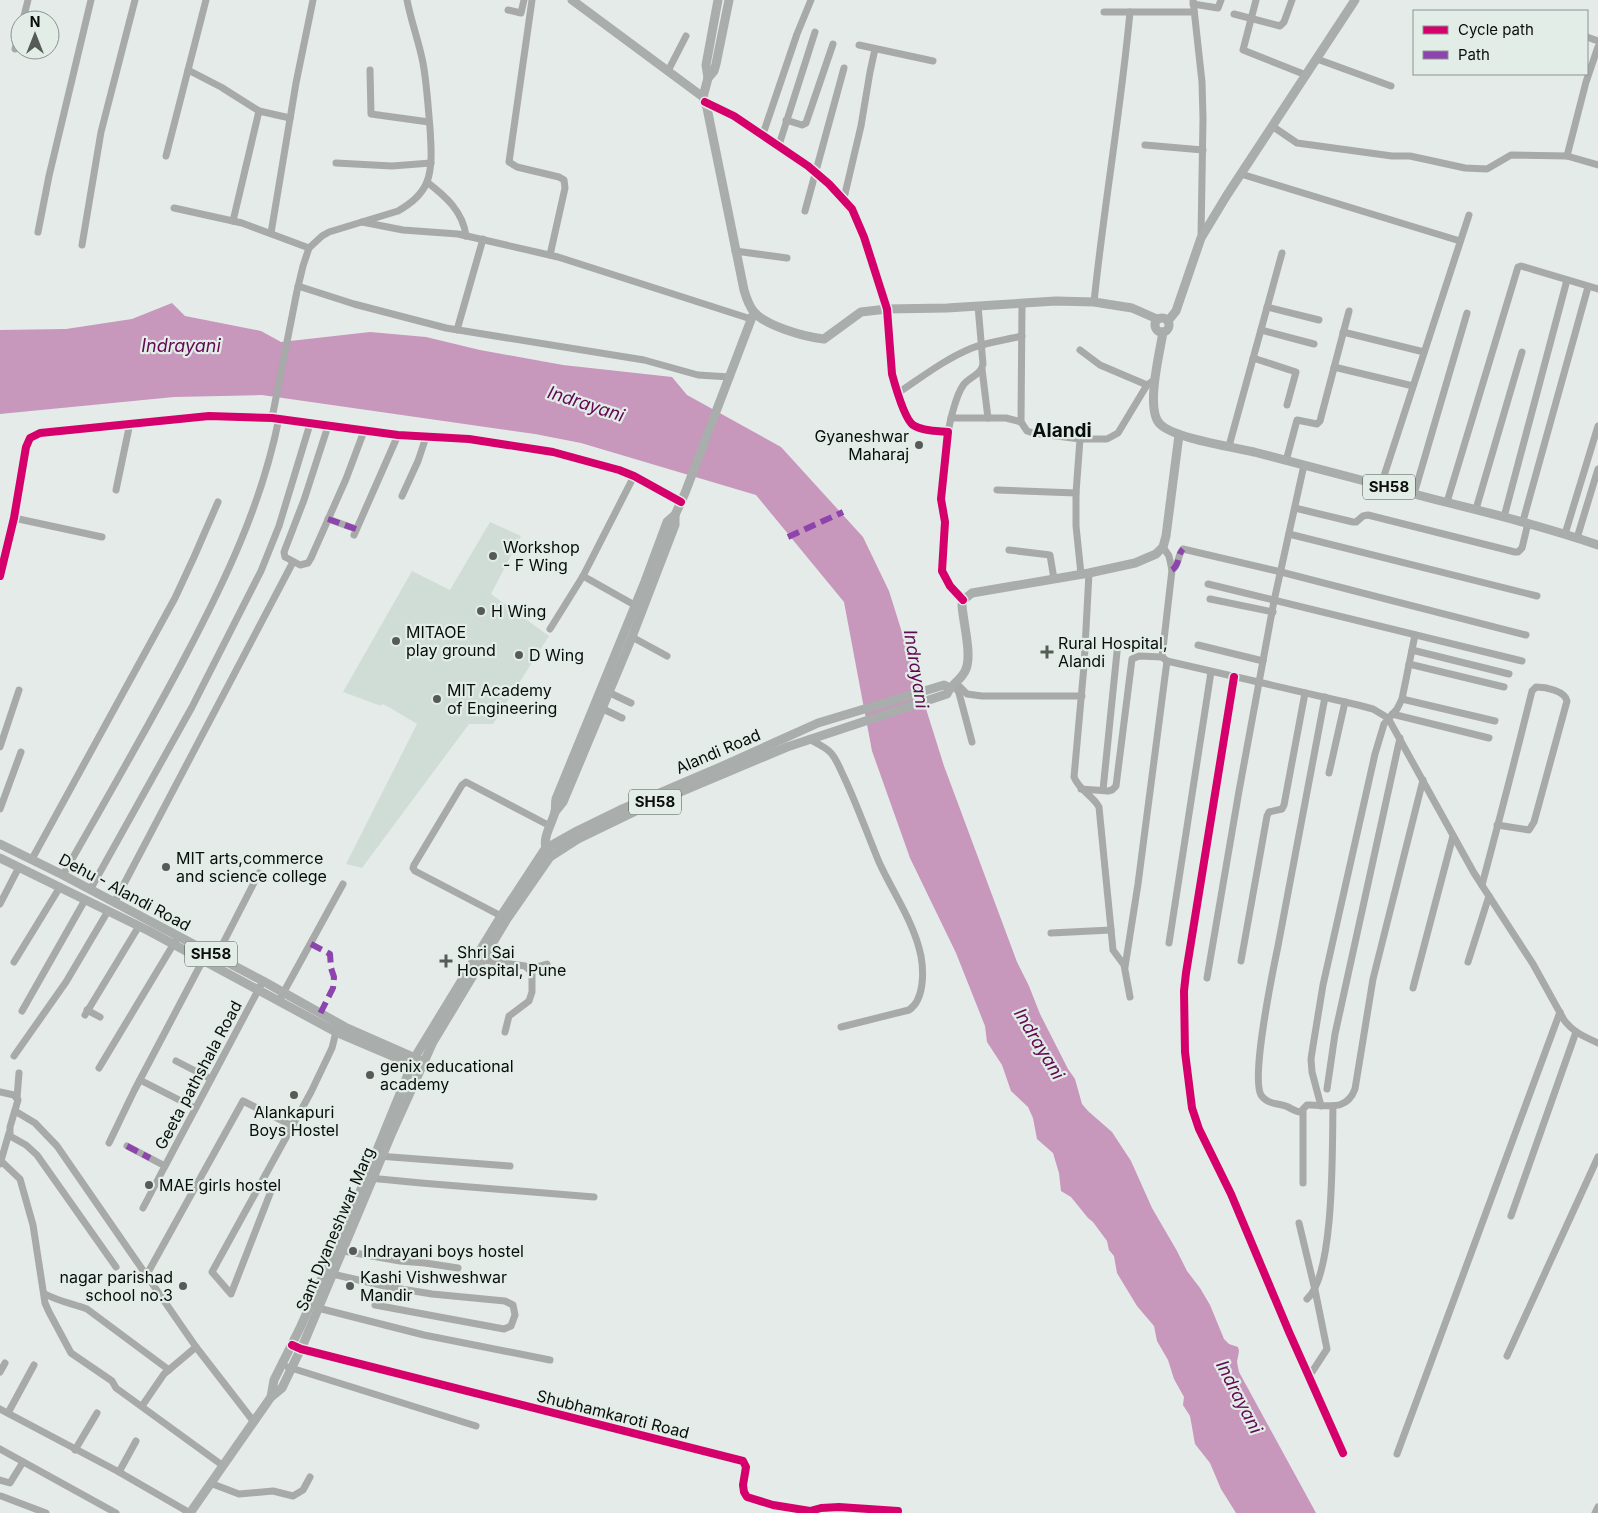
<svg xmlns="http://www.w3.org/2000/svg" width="1598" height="1513" viewBox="0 0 1598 1513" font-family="Inter,sans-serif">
<rect width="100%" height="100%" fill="#e5ebe8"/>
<path fill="#d0ddd7" d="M490,522L521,536L491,594L549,636L493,724H469L362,868L346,864L417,724L387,706L382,704L381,706L343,692L412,571L450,590Z"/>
<path fill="#c797bc" d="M172,303L185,316L261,331L281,342L370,332L426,337L480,350L563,365L672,377L687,395L781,447L863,537L889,591L944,766L1017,962L1029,986L1040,1014L1068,1069L1075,1079L1082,1104L1088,1111L1112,1132L1131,1161L1152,1208L1177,1251L1187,1271L1200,1288L1210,1305L1224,1339L1229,1344L1238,1347L1239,1351L1237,1362L1239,1372L1316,1513H1236L1221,1489L1210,1463L1195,1444L1190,1416L1183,1405L1184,1397L1174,1379L1168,1360L1157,1341L1154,1326L1137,1306L1117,1273L1114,1256L1109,1250L1107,1241L1093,1222L1088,1218L1071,1197L1061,1191L1059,1173L1053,1153L1037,1139L1033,1118L1028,1107L1011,1091L1002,1065L987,1042L985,1026L956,953L910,858L872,751L844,602L756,495L581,443L535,434L262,395L174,397L0,414V330L66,329L132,319Z"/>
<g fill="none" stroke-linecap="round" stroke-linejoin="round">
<g stroke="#a7aaa8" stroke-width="7">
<path d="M532,0L509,162L517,167L559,177L564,180L565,188L550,255"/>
<path d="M1193,0L1202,82L1203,118L1201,237"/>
<path d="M1256,0L1243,50L1306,75"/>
<path d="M1193,4L1218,8L1221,0"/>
<path d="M508,10L521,13L524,0"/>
<path d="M1104,12H1194"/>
<path d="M1234,14L1280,26L1284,22L1292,0"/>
<path d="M23,20L28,0"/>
<path d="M1587,37L1598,41"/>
<path d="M859,45L933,61"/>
<path d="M15,49L20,30"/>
<path d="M1317,59L1391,86"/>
<path d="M188,70L221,87L259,111"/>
<path d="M370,70L371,114L429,122"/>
<path d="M668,71L686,36"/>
<path d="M705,102L734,116L808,166L829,184L852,209L864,237L887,309L892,374C895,385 904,418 913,425C922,431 938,431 948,432L941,499L945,522L942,571L950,586L963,600"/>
<path d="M786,120L802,125L806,123L833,44"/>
<path d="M1272,126L1297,143L1392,156H1410L1465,168L1487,169L1511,155L1567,156L1598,165"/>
<path d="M763,134L797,34L811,0"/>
<path d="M779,145L815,32"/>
<path d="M1145,145L1203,150"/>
<path d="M166,156L206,0"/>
<path d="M1567,156L1586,82L1598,47"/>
<path d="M336,163L392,166L431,163"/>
<path d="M1241,174L1460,241"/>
<path d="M427,182C445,196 463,211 466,236"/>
<path d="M844,198L861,126L870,72L875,49"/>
<path d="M174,208L242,223L309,248"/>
<path d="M805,211L844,68"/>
<path d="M233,221L259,111L290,118"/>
<path d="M362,222L403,230L458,234L558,257L751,319"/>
<path d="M38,232L49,176L91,0"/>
<path d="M271,233L296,83L313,0"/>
<path d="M82,245L101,132L135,0"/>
<path d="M735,251L787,258"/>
<path d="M298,286L354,304L446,328L644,360L698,375L730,377"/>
<path d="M1094,302C1104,205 1121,109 1130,12"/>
<path d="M1267,307L1319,320"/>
<path d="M457,330L483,239"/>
<path d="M1261,330L1314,344"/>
<path d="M1343,332L1424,352"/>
<path d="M1080,350L1100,365L1147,385"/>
<path d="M1253,358L1296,372L1287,405"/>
<path d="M1334,367L1413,386"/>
<path d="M982,369L988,418"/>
<path d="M898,393C922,377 945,359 972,348C988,342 1006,340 1022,336"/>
<path d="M272,418L297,291L303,266L309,248L322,236L329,232L398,211C410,204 421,196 427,182C433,165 431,146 430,128C428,107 427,85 423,63C419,42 411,21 407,0"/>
<path d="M951,418C954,407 957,393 964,384C971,376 981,375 983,364L978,306"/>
<path d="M1021,422L1022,303"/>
<path d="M328,426L304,500L284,552L285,557L300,565L308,563L311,558L346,479L364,431"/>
<path d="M948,432L951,418H1006L1021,422L1027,431L1033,433L1080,439L1076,493V526L1081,574"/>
<path d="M1080,439H1107L1118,433L1147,385L1154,380"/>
<path d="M1229,446L1282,253"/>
<path d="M1286,461L1297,420L1317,424L1320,421L1349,311"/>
<path d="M1381,485L1469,215"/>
<path d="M116,490L130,423"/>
<path d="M997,490L1076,493"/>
<path d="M1414,494L1467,313"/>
<path d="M402,496L418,461L426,437"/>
<path d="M1447,502L1518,267L1521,266L1598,289"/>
<path d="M1295,508L1353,522H1356L1363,516L1368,515L1515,552H1518L1522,548L1528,523"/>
<path d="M1476,509L1522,352"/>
<path d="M1504,517L1567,280"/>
<path d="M14,518L102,537"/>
<path d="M328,519L356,529"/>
<path d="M1523,521L1588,287"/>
<path d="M1289,534L1537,596"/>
<path d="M1565,534L1598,426"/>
<path d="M354,535L398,435"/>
<path d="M1577,538L1598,469"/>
<path d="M1163,547L1169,556L1172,570L1162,657L1167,661L1358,705L1373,709L1388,718L1474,873L1533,964L1564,1020C1573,1032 1585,1037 1598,1043"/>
<path d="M1009,550L1050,555L1054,579"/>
<path d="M1172,570C1180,565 1177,555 1183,549L1281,572L1526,635"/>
<path d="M1089,573L1084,666L1074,777C1079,790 1092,795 1099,807L1113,950L1124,965L1130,997"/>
<path d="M0,576L14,518L26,447L30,438L40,433L209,416L272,418L398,435L469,439L553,452L619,470L634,476L681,502"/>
<path d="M583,576L634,476"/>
<path d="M1208,584L1522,661"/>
<path d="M1210,599L1273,612"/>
<path d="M550,629L583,576L638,607"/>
<path d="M632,637L667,656"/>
<path d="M1198,645L1263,661"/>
<path d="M1412,650L1509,674"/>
<path d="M1409,664L1504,687"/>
<path d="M1234,677L1186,973L1184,991L1185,1052L1192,1108L1199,1129L1231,1194L1289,1332L1343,1453"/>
<path d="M956,683L967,694L982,696H1082"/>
<path d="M954,685L959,693L972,742"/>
<path d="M608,692L631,703"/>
<path d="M1402,699L1495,721"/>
<path d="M601,708L622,718"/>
<path d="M1392,714L1489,738"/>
<path d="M809,739C816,743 826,747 831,753C837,760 840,769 844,777C857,805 867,833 879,862C893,893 914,922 921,956C924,973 924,1000 909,1010L841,1027"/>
<path d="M0,747L19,690"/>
<path d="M1329,773L1345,702"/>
<path d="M1081,789L1108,791L1112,790L1116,786L1132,659L1139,656L1162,657"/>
<path d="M1103,790L1118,642"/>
<path d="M0,809L21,752"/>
<path d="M32,859L175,598L194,557L218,502"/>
<path d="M63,875C104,803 146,731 185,657C225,581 262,504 279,418"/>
<path d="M1482,885C1499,821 1516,756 1532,691L1536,687C1546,687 1565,691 1567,701L1534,822L1529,830L1497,825"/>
<path d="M90,890L192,707L261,571L279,526L310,424"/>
<path d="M114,903L293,562"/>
<path d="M0,904L19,867"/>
<path d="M505,918L415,871L413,868L414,865L462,785L466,782L550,826"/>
<path d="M1051,933L1111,930"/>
<path d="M1169,943L1211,672"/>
<path d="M216,957L259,873"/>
<path d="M483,960L525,966L532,972V992L529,1001L509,1016L505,1032"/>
<path d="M1241,961L1267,816L1269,812L1282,809L1284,805L1305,693"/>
<path d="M14,962L60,887"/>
<path d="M1468,962L1489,896"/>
<path d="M1125,967L1138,884L1167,661"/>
<path d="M529,969L547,964"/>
<path d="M1207,978L1239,791L1274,601L1304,465"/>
<path d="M1413,988L1453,836"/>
<path d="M281,997L343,884"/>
<path d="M87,1010L100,1017"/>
<path d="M22,1011L85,900"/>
<path d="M85,1015L139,926"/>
<path d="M14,1056L66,982L108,911"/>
<path d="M176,1061L211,1079"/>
<path d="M99,1068L176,940"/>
<path d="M140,1080L195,1108"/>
<path d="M1327,1089L1335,1034L1400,738"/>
<path d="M0,1092L14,1095L18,1100L10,1127V1136L26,1145L37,1155L116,1267"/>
<path d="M17,1098L19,1073"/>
<path d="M1321,1106L1312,1072L1311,1059L1313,1046L1323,985L1375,754L1384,724L1397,709L1402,699L1415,635"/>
<path d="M15,1111L35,1123L57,1146L196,1347L254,1422"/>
<path d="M1302,1112C1296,1112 1294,1110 1288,1107C1280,1103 1267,1105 1261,1095C1251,1077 1273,970 1278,946L1325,697"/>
<path d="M109,1143L134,1091L203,960"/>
<path d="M127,1146L165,1166L263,981"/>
<path d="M378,1156L510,1166"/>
<path d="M1,1161L20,1179L33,1225L45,1303L49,1312L71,1353L112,1381L116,1388L222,1465"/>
<path d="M0,1164L9,1133"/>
<path d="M369,1178L421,1183L594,1197"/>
<path d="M262,1181L271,1191L231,1294L212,1272L311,1092L332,1048L336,1032"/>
<path d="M1303,1183V1109L1307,1105C1326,1104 1346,1113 1355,1089L1373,979L1423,780"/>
<path d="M143,1208L165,1166"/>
<path d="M1511,1216L1576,1032"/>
<path d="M1299,1223L1315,1290L1327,1349L1312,1372L1309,1373"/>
<path d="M338,1250L400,1261L425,1263L458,1268"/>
<path d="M328,1273L389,1287L432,1294L505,1301L513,1305L515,1315L511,1326L504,1329L375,1305"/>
<path d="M146,1276L243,1101L293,1126"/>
<path d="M45,1294C58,1301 73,1304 87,1309L169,1370"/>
<path d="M1307,1299C1335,1275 1332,1145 1333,1106"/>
<path d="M314,1305L318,1308L424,1335L550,1360"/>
<path d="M292,1345L301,1349L743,1461L746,1467L743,1485L744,1492L747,1497L773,1505L810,1511L821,1508L839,1507L898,1511"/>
<path d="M1507,1356L1598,1157"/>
<path d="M288,1367L476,1426"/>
<path d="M0,1372L5,1363"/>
<path d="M142,1406L164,1374L196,1347"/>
<path d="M0,1409L119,1472L190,1513"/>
<path d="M8,1413L34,1365"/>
<path d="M0,1449L116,1513"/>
<path d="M75,1450L97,1413"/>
<path d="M1397,1454L1560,1012"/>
<path d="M119,1472L136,1441"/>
<path d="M0,1480L10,1483L23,1462"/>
<path d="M210,1483L239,1494L273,1491L293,1496L303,1490L310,1477"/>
<path d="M1,1496L46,1513"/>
<path d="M1595,1513L1598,1507"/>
</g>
<g stroke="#a9adac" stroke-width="9">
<path d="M572,0L703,97L707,108L744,290C746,297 749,306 754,312C766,326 805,337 824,339L861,312L887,309L947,308L1056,301L1094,302L1132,308L1157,319"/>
<path d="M708,78L706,65L718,0"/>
<path d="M703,97L708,78L714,71L716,64L729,0"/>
<circle cx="1162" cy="325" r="7"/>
<path d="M1168,321L1176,311L1201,238L1227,195L1355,0"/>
<path d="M1163,332C1160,352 1145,409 1160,424C1173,438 1233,447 1254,452C1315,468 1376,484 1437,500C1491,513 1545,527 1598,545"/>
<path d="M555,812L563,802L632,637L675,525V515"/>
<path d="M0,844L63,875L263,981L345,1027L420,1060"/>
<path d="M548,853C540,840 552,824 555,812C556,808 555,803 556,799L644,584L667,522L675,515L685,493L754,312"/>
<path d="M0,858L149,931L336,1032L416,1066"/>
<path d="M271,1397L274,1380L300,1328L357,1199L415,1057L501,916L545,849L577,831L620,810L716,769L818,723L944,685L950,688"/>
<path d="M190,1513L271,1397L282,1388L305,1340L391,1135L433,1042L507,919L550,857L578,839L642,808L787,747L947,694C951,684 962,680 966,669C972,654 963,622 962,605L963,600L972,593L1089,573L1135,563L1156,554L1163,547L1166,536L1179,435"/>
</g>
<g stroke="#8e44ad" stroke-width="6" stroke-dasharray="12 6" stroke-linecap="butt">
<path d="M328,519L356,529"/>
<path d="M788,537L843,512"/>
<path d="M1172,570C1180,565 1177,555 1183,549"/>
<path d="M311,944L330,954L331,968L334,977L333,988L320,1014"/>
<path d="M127,1146L150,1158"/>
</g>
<defs>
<g id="cycleway">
<path d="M705,102L734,116L808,166L829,184L852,209L864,237L887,309L892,374C895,385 904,418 913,425C922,431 938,431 948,432L941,499L945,522L942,571L950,586L963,600"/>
<path d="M0,576L14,518L26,447L30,438L40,433L209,416L272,418L398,435L469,439L553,452L619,470L634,476L681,502"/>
<path d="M1234,677L1186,973L1184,991L1185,1052L1192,1108L1199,1129L1231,1194L1289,1332L1343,1453"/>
<path d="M292,1345L301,1349L743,1461L746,1467L743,1485L744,1492L747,1497L773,1505L810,1511L821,1508L839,1507L898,1511"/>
</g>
</defs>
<use href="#cycleway" stroke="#e3ede8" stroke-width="11"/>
<use href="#cycleway" stroke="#d6006c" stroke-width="8"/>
</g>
<g fill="#565b58" stroke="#e3ede8" stroke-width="2">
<circle cx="919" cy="445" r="5"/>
<circle cx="493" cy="556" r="5"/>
<circle cx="481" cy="611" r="5"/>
<circle cx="396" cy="641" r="5"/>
<path d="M1044.5 644.5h5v5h5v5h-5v5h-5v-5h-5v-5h5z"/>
<circle cx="519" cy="655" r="5"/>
<circle cx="437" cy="699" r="5"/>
<circle cx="166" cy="867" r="5"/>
<path d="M443.5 953.5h5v5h5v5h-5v5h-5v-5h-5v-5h5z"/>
<circle cx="370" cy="1075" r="5"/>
<circle cx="294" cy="1095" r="5"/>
<circle cx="149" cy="1185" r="5"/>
<circle cx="353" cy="1251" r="5"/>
<circle cx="183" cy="1286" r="5"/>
<circle cx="350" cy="1286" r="5"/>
</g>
<g text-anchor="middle" stroke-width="4.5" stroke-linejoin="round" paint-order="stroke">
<g fill="#e3ede8" stroke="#4a504d" stroke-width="1">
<rect x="1363" y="474.5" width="52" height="25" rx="4"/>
<rect x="629" y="789.5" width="52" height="25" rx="4"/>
<rect x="185" y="941.5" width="52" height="25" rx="4"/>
</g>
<g font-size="15" font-weight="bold" fill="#090d0b">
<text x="1389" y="492">SH58</text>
<text x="655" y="807">SH58</text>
<text x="211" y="959">SH58</text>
</g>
<g font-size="16" fill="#090d0b" stroke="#e3ede8" text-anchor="start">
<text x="909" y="442" text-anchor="end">Gyaneshwar<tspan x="909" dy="18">Maharaj</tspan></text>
<text x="503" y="553">Workshop<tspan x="503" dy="18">- F Wing</tspan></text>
<text x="491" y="617">H Wing</text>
<text x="406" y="638">MITAOE<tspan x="406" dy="18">play ground</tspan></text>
<text x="1058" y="649">Rural Hospital,<tspan x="1058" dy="18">Alandi</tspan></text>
<text x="529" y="661">D Wing</text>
<text x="447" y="696">MIT Academy<tspan x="447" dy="18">of Engineering</tspan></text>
<text x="176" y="864">MIT arts,commerce<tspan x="176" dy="18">and science college</tspan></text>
<text x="457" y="958">Shri Sai<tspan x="457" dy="18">Hospital, Pune</tspan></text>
<text x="380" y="1072">genix educational<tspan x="380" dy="18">academy</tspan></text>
<text x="294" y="1118" text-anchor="middle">Alankapuri<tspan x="294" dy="18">Boys Hostel</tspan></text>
<text x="159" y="1191">MAE girls hostel</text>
<text x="363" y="1257">Indrayani boys hostel</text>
<text x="173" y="1283" text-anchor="end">nagar parishad<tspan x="173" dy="18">school no.3</tspan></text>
<text x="360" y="1283">Kashi Vishweshwar<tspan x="360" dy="18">Mandir</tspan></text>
</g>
<g font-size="16" fill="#090d0b" stroke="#e3ede8">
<text transform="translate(718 751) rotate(-23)" y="6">Alandi Road</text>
<text transform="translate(125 892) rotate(28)" y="6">Dehu - Alandi Road</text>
<text transform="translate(198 1075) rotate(-62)" y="6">Geeta pathshala Road</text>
<text transform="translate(335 1229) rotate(-67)" y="6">Sant Dyaneshwar Marg</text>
<text transform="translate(613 1414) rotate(14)" y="6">Shubhamkaroti Road</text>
</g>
<g font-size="18" font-style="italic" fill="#620853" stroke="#e3ede8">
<text x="181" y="352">Indrayani</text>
<text transform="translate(586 404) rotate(18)" y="6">Indrayani</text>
<text transform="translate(916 669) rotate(81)" y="6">Indrayani</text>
<text transform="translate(1039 1044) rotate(59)" y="6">Indrayani</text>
<text transform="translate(1239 1397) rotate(63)" y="6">Indrayani</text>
</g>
<g font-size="19" font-weight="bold" fill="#090d0b" stroke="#e3ede8">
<text x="1062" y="437">Alandi</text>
</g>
</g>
<rect x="1413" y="10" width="175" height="65" fill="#e3ede8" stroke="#8c9390"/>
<rect x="1423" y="26" width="25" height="8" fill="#d6006c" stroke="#8c9390"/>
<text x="1458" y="35" font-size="15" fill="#090d0b">Cycle path</text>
<rect x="1423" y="51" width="25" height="8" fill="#8e44ad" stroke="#8c9390"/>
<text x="1458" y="60" font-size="15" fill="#090d0b">Path</text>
<g transform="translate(35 35)"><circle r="24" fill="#e3ede8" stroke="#8c9390"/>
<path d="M0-4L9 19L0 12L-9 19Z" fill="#565b58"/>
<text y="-8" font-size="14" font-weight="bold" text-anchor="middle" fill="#090d0b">N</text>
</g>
</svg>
